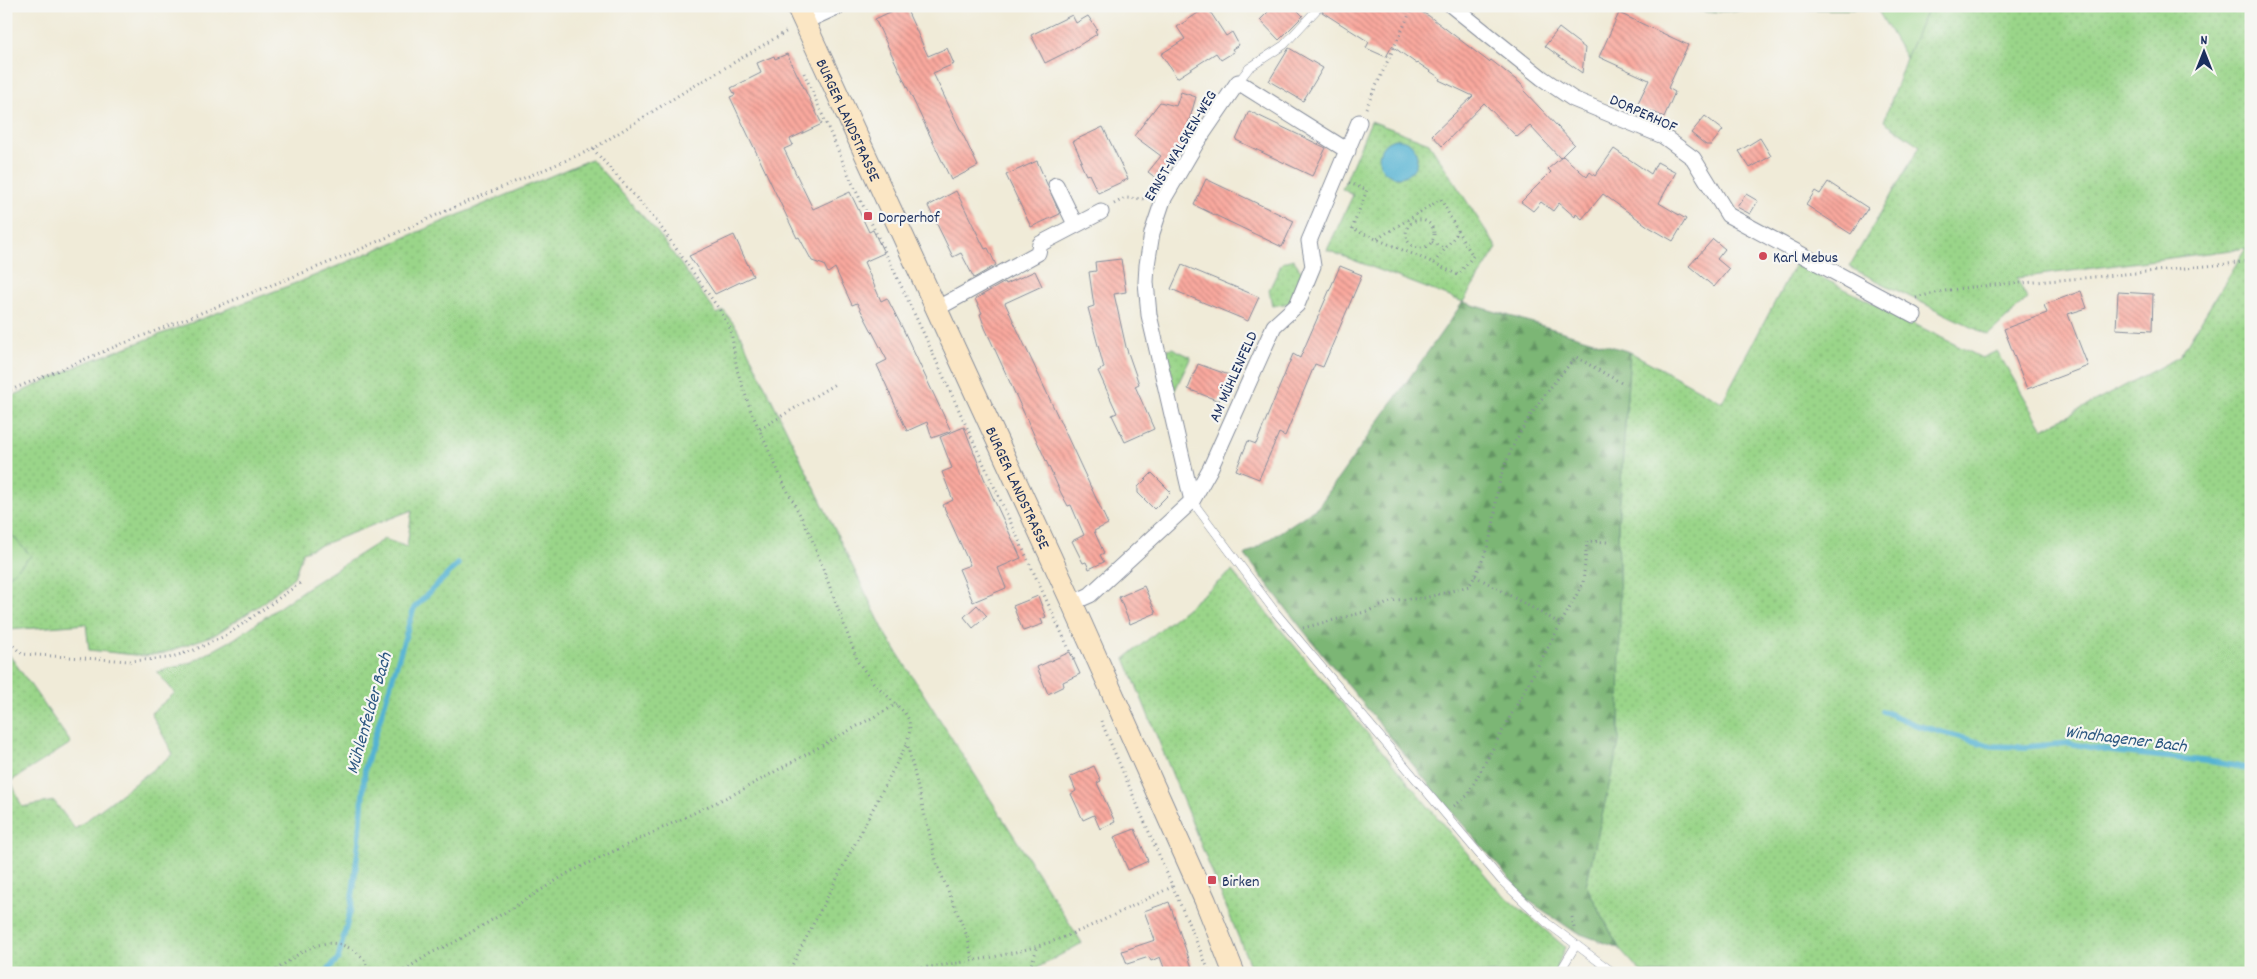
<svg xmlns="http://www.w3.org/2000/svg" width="2257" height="979" viewBox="0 0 2257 979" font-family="Dekko,sans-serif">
<defs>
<pattern id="grass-dots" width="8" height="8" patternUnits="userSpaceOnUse" patternTransform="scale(1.25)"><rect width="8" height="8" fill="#9ad589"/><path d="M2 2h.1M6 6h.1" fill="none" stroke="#84b779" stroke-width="1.8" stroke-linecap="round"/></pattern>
<pattern id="forest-firs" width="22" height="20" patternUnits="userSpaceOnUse" patternTransform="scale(1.25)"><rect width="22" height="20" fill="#7bb675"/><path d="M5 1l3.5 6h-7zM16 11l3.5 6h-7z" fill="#649463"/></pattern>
<pattern id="building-back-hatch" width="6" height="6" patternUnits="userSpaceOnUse" patternTransform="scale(1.25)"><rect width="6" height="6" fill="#faa99e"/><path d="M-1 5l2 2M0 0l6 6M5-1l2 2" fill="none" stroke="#ca8a84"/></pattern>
</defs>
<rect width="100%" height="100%" fill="#f6f6f2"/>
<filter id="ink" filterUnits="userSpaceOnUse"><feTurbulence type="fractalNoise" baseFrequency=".02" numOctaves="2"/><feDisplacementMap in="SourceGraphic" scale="10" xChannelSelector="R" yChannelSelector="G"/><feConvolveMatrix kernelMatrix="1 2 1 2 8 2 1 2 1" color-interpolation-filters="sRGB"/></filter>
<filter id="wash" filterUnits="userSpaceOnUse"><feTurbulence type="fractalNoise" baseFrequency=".0096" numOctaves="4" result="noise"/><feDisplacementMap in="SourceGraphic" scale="20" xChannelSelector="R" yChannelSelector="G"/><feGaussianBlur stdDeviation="1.12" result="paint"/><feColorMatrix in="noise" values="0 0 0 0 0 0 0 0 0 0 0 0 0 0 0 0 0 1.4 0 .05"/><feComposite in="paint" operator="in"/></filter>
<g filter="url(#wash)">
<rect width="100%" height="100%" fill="#f0ebd8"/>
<g fill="url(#grass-dots)" stroke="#5a8274">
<path d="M1929,6H2251V973H1642L1619,948L1586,885L1601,819L1620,612L1618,526L1630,352L1722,402L1795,264L1982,358L1997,351L2043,429L2179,357L2246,248L2017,278L2027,299L1988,335L1849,267L1920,146L1884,121L1906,58Z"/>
<path d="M1371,121L1429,143L1497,248L1463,302L1327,250L1353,195L1342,189Z"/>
<path d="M591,159L658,233L717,314L724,311L737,328L886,635L1082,943L1028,973H6V650L71,743L11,781L22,807L54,801L75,829L173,754L151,713L175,693L157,672L192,662L234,639L305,589L384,539L407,547L412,510L303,552L294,577L260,605L216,634L164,653L144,656L89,650L86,624L9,630L6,628V579L31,556L6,529V399L82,364L309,278Z"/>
<path d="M1293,259L1302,272L1290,303L1272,306L1269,290L1282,263Z"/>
<path d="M1172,348L1191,357L1174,392L1164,350Z"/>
<path d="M1232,571L1497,889L1565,947L1555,973H1253L1125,658Z"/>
</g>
<path fill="url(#forest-firs)" stroke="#4b726a" d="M1463,302L1630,352L1618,526L1620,612L1619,743L1586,885L1619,948L1575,932L1528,900L1445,804L1302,629L1245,555L1318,507Z"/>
<g fill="#9ad589" stroke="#5a8274">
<path d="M1650,6H1929L1906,58L1877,9L1747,10L1709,12Z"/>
<path d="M6,529L31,556L6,579Z"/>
</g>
<circle fill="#54b3d3" stroke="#387198" cx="1398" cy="158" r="19"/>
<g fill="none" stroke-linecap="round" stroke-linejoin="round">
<g stroke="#54b3d3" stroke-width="5.5">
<path d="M1883,711L1916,725L1992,746L2025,747L2069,743L2109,751L2214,762L2251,769"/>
<path d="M325,973L338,959L351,908L360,832L365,768L414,608L458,564"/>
</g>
</g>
<g id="blocks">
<g fill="url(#building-back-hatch)">
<path d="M903,6H905L928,56L947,48L954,64L933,73L978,166L951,180L875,19Z"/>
<path d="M1274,6H1293L1303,16L1279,40L1260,20Z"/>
<path d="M1326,6H1410L1429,16L1489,62L1491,60L1520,83L1525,89L1524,91L1574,144L1560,158L1530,126L1517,137L1484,103L1442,146L1432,135L1473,96L1439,80L1440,78L1418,63L1417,64L1392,46L1386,57L1366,48L1369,42L1322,12Z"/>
<path d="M1207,7L1226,36L1232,32L1239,45L1232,49L1234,52L1221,60L1216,53L1177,78L1161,54L1185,39L1177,27Z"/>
<path d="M1619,13L1688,45L1668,88L1675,92L1664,117L1637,105L1649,80L1599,57Z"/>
<path d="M1072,15L1076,23L1088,16L1097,29L1095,31L1097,34L1073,49L1045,63L1031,35Z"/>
<path d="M1559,28L1585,48L1582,73L1545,46Z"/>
<path d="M1289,48L1323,68L1303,101L1269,81Z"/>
<path d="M787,54L822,124L790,139L793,145L784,149L813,209L850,192L869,232L873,230L884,253L864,262L881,301L887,298L903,329L951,431L932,438L927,422L907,431L877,365L887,360L857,303L852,305L835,268L828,273L824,265L812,261L799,237L797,238L730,97L735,95L731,88L761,73L757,63L774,56L775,59Z"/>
<path d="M1181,92L1196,97L1186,132L1191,135L1160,181L1148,172L1161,156L1134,136L1160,102L1176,106Z"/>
<path d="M1249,111L1326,148L1312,176L1236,140Z"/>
<path d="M1705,116L1723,130L1711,145H1706L1691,133Z"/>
<path d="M1103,127L1128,179L1098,193L1089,174L1086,175L1080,162L1082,161L1073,141Z"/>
<path d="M1760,138L1771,156L1750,168L1739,151Z"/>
<path d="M1614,149L1651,174L1657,162L1676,172L1659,203L1686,219L1673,241L1649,227L1603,194L1582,219L1576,214L1575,217L1559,203L1553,211L1541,202L1533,211L1521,202L1551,172L1548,169L1563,156L1587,177L1590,172L1595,176Z"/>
<path d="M1037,161L1060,214L1031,227L1006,175Z"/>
<path d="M1206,179L1294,221L1282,247L1194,205Z"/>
<path d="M1828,182L1868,208L1851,234L1806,205L1815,191L1820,194Z"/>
<path d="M956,191L985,249L988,248L996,265L974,278L961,253L953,257L928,206Z"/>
<path d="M1746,194L1758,201L1750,214L1737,207Z"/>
<path d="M734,235L753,276L715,294L689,256Z"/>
<path d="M1713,239L1725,249L1717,259L1729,269L1714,287L1689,266Z"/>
<path d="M1121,259L1126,292L1114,294L1126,347L1139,384L1135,386L1154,429L1125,442L1112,415L1117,413L1098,371L1104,368L1088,308L1094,306L1089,272L1096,271L1095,262Z"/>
<path d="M1182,265L1259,297L1248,321L1171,289Z"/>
<path d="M1340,266L1362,275L1323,367L1315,364L1285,436L1279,433L1259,479L1236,470L1248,441L1256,444L1293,354L1300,358Z"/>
<path d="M1035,271L1042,286L1005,303L1108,524L1094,531L1104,553L1100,555L1104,562L1089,569L1086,562L1083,563L1072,541L1084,535L1071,505L1068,506L1061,493L1023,411L985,328L980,314L982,313L975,299L1005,282L1006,284Z"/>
<path d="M2081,291L2087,308L2068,314L2088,366L2027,389L2004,329L2047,313L2044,305Z"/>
<path d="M2118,292L2153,294L2152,331L2116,329Z"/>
<path d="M1198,364L1229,375L1219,401L1188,389Z"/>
<path d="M964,427L984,478L1021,558L998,568L1006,588L973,602L959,569L970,565L943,505L953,500L942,472L952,468L940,437Z"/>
<path d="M1152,473L1171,492L1154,509L1138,493V487Z"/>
<path d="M1144,586L1156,613L1130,624L1119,597Z"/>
<path d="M1038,596L1046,617L1041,619L1043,624L1023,631L1013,606Z"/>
<path d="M977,605L987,616L973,628L964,617Z"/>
<path d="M1070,652L1080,674L1063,682L1064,686L1048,694L1037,667Z"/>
<path d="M1094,766L1101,781L1097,783L1115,822L1100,829L1094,815L1083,820L1071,794L1076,791L1070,777Z"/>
<path d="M1135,829L1148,861L1128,870L1114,837Z"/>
<path d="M1169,902L1194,973H1166L1160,957L1151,961L1149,957L1127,964L1122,951L1155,940L1144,911Z"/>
</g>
</g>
</g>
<g filter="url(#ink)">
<use href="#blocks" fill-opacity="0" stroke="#868d9b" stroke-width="1"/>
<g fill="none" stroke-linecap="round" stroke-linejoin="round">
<defs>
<g id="service">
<path d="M1238,82L1249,68L1284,45L1320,6"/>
<path d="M1192,501L1276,613L1501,880L1547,923L1614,973"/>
<path d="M1559,973L1576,945"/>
</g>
<g id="minor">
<path d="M1452,6L1542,78L1573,99L1663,136L1693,158L1728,215L1914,315"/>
<path d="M804,22L839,6"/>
<path d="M1056,185L1075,224"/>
<path d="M936,309L1038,253L1040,244L1101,212"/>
<path d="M1192,501L1149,315L1146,282L1147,265L1152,233L1163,200L1197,142L1238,82L1348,151"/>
<path d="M1072,603L1090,595L1192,501L1210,469L1274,326L1297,305L1313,266L1309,241L1359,122"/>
</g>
<g id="secondary">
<path id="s1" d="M797,6L1072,603L1205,900L1234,973"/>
</g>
</defs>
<use href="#service" stroke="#868d9b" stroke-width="9"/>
<use href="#minor" stroke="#868d9b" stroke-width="17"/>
<use href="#secondary" stroke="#868d9b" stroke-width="23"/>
<g stroke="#868d9b" stroke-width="3" stroke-dasharray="1 4" stroke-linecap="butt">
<path d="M804,73L850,178L923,332L1074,660"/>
<path d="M1366,108L1413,6"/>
<path d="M593,149L655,219L719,309L731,330L737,370L751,411L784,484L810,534L858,662L873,682L905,713L909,720L910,730L907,743L937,864L967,936L973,961"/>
<path d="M1349,183L1367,190L1352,229L1434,263L1458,232L1441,199L1377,239"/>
<path d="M1114,204L1125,198L1147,199"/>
<circle cx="1420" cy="234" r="14"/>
<path d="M1432,242L1445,249"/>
<path d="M1434,263L1458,275L1473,256L1458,232"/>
<path d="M1916,298C1958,285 2003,285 2047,281C2110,276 2174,269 2237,263L2251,260"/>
<path d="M6,392L117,346L343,257L448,210L593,149L679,95L789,30"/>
<path d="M760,429L835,384"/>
<path d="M1475,576L1561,624"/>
<path d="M1303,628L1365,612L1396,600L1425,598L1469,586C1480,570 1489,545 1493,526C1496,509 1496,493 1501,477C1515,431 1545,392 1576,357L1623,384"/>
<path d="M6,639L22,654L130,661L169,658L194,650L227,635L303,581"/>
<path d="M1101,721L1210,973"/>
<path d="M1454,806L1467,796L1583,583L1587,541L1608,542"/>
<path d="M1572,917L1574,928"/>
<path d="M272,973C296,956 321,932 351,949C361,954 367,962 370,973"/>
<path d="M400,973L431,953L453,943L514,907L568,873L740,791L897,704"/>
<path d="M788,973L907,743"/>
<path d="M882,973C935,966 989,961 1041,945C1087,931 1130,906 1174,886"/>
<path d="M1028,973L1038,946"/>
</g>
<use href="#service" stroke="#fff" stroke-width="8"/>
<use href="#minor" stroke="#fff" stroke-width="15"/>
<use href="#secondary" stroke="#fbe6c4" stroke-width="21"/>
</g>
</g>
<g fill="#d1495b" stroke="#f6f6f2" stroke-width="2">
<rect x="863" y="211" width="10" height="10" rx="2.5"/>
<circle cx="1763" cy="256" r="5"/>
<rect x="1207" y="875" width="10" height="10" rx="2.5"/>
</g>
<g text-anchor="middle" stroke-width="4.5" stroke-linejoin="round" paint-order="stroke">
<g font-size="16" fill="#1b2f5e" stroke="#f6f6f2">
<text transform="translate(1644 112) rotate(24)" y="6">DORPERHOF</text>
<text dy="6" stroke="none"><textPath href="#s1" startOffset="125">BURGER LANDSTRASSE</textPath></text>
<text transform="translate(1179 145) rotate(-59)" y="6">ERNST-WALSKEN-WEG</text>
<text transform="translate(1232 376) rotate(-66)" y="6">AM MÜHLENFELD</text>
<text dy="6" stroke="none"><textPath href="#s1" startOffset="530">BURGER LANDSTRASSE</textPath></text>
</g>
<g font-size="16" fill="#1b2f5e" stroke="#f6f6f2" text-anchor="start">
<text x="878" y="222">Dorperhof</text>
<text x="1773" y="262">Karl Mebus</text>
<text x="1222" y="886">Birken</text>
</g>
<g font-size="18" font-style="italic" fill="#2c5781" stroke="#f6f6f2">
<text transform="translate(368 713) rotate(-74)" y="6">Mühlenfelder Bach</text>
<text transform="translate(2126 738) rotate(7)" y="6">Windhagener Bach</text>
</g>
</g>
<rect width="2257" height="979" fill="none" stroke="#f6f6f2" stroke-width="25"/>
<g transform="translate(2204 52)" stroke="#f6f6f2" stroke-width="4" paint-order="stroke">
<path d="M0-4L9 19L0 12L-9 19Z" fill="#1b2f5e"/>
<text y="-8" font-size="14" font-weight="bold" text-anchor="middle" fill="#1b2f5e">N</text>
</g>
</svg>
